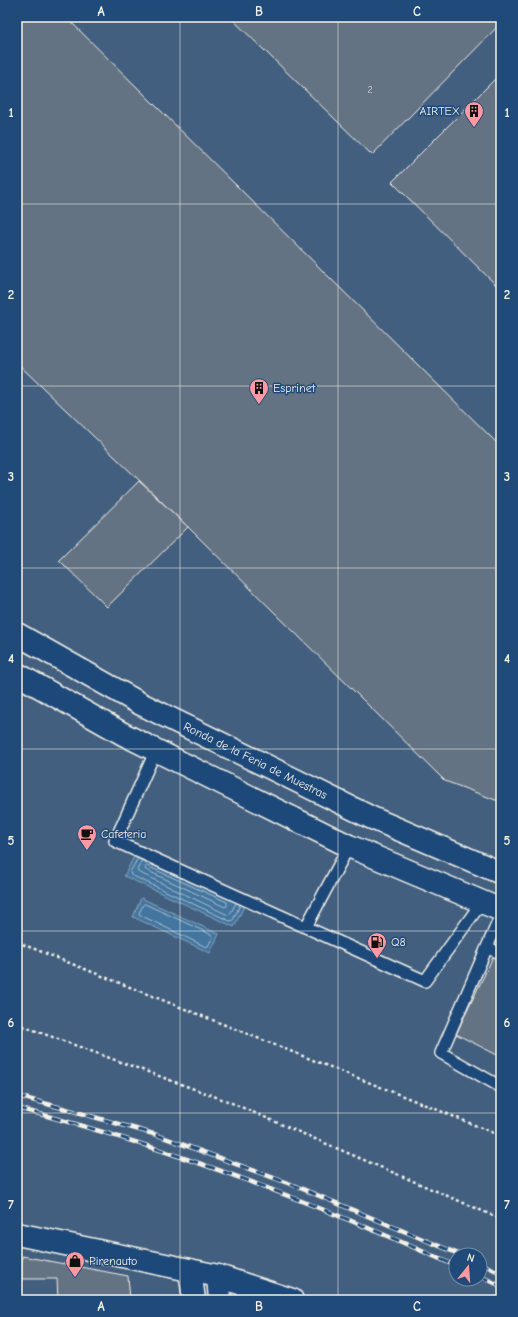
<svg xmlns="http://www.w3.org/2000/svg" width="518" height="1317" viewBox="0 0 518 1317" font-family="'Comic Neue',sans-serif">
<rect width="100%" height="100%" fill="#34567d"/>
<filter id="ink" filterUnits="userSpaceOnUse"><feTurbulence type="fractalNoise" baseFrequency=".025" numOctaves="2"/><feDisplacementMap in="SourceGraphic" scale="8" xChannelSelector="R" yChannelSelector="G"/><feConvolveMatrix kernelMatrix="1 2 1 2 8 2 1 2 1" color-interpolation-filters="sRGB"/></filter>
<g filter="url(#ink)">
<path fill="#425f7f" fill-rule="evenodd" d="M17,17H501V1300H17ZM456,1255H480V1279H456Z"/>
<g fill="#42749f" stroke="#89a6bc">
<path d="M140,845L249,896L234,927L124,876Z"/>
<path d="M141,898L219,934L210,953L133,917Z"/>
</g>
<g fill="none" stroke-linecap="round" stroke-linejoin="round">
<g stroke="#adbfcb" stroke-width="1">
<path d="M138,858L130,872L131,875L230,921L233,920L240,905"/>
<path d="M142,860L137,870L138,872L228,915L230,914L236,903"/>
<path d="M147,866L227,902V906L225,907L146,870L145,868Z"/>
<path d="M145,904L212,935L213,937L208,946L206,947L140,915L139,913L143,905Z"/>
</g>
</g>
<g fill="#647384" stroke="#f4f1e8">
<path d="M17,17H66L501,447V802L445,781L188,527L17,363Z"/>
<path d="M230,17H497L501,23L372,155Z"/>
<path d="M501,73V290L392,182Z"/>
<path d="M139,481L188,527L107,607L59,560Z"/>
<path d="M494,955L501,958V1057L456,1034Z"/>
<path d="M22,1256L128,1276L130,1300H58L57,1279H22Z"/>
</g>
<g fill="none" stroke-linecap="round" stroke-linejoin="round">
<defs>
<g id="service">
<path d="M156,750L115,841L425,981L482,902"/>
<path d="M501,915L441,1053L501,1087"/>
<path d="M306,927L349,846"/>
<path d="M487,948L501,953"/>
</g>
<g id="minor">
<path id="s1" d="M17,634L141,704L372,818L501,873"/>
<path d="M17,674L125,735L349,846L501,910"/>
<path d="M17,1234L218,1276L292,1300"/>
<path d="M190,1270L194,1300"/>
<path d="M218,1276L220,1300"/>
</g>
</defs>
<use href="#service" stroke="#f4f1e8" stroke-width="14"/>
<use href="#minor" stroke="#f4f1e8" stroke-width="25"/>
<g stroke="#f4f1e8" stroke-width="2.5" stroke-dasharray="3 3" stroke-linecap="butt">
<path d="M17,942L438,1110L501,1136"/>
<path d="M17,1024L227,1101L501,1219"/>
</g>
<use href="#service" stroke="#1f4a7a" stroke-width="11"/>
<use href="#minor" stroke="#1f4a7a" stroke-width="22"/>
<defs>
<g id="rail">
<path d="M17,1096L66,1109L157,1135L293,1185L461,1255"/>
<path d="M17,1108C168,1147 314,1202 456,1266"/>
<path d="M480,1263L501,1273"/>
<path d="M480,1276L501,1286"/>
</g>
</defs>
<use href="#rail" stroke="#f4f1e8" stroke-width="4.5"/>
<use href="#rail" stroke="#1f4a7a" stroke-width="3" stroke-dasharray="9" stroke-linecap="butt"/>
</g>
</g>
<path fill="none" stroke="#f4f1e8" stroke-width="1" stroke-opacity="0.55" d="M180,17V1300M338,17V1300M17,204H501M17,386H501M17,568H501M17,749H501M17,931H501M17,1113H501"/>
<defs>
<symbol id="building-pin" viewBox="-11 -11 22 30"><path d="M0 17L-7.5 6A9.5 9.5 0 1 1 7.5 6Z" fill="#ff9aa2" stroke="#1f4a7a"/><path d="M-4-6H4V6H1V3H-1V6H-4ZM-2.5-4.3h1.7v1.8h-1.7ZM.8-4.3h1.7v1.8H.8ZM-2.5-1h1.7V.8h-1.7ZM.8-1h1.7V.8H.8Z" fill="#111"/></symbol>
<symbol id="cafe-pin" viewBox="-11 -11 22 30"><path d="M0 17L-7.5 6A9.5 9.5 0 1 1 7.5 6Z" fill="#ff9aa2" stroke="#1f4a7a"/><path d="M-5.5-4.5H6V0H3Q3 3.5 0 3.5H-2.5Q-5.5 3.5-5.5 0ZM3-3.2v2h1.7v-2ZM-6 4.5H4V6H-6Z" fill="#111"/></symbol>
<symbol id="fuel-pin" viewBox="-11 -11 22 30"><path d="M0 17L-7.5 6A9.5 9.5 0 1 1 7.5 6Z" fill="#ff9aa2" stroke="#1f4a7a"/><path d="M-5.5-6h7V0h2V4h1.3V-2.5L3-4.5l.8-.8L6-3V5H2.5V1h-1V6h-7ZM-4.2-4.7v3.2H.2V-4.7Z" fill="#111"/></symbol>
<symbol id="shop-pin" viewBox="-11 -11 22 30"><path d="M0 17L-7.5 6A9.5 9.5 0 1 1 7.5 6Z" fill="#ff9aa2" stroke="#1f4a7a"/><path d="M-5-2.5h2.3a2.7 3.5 0 0 1 5.4 0H5L5.5 6h-11ZM-1.5-2.5h3a1.5 2.3 0 0 0-3 0Z" fill="#111"/></symbol>
</defs>
<g fill-rule="evenodd">
<use href="#building-pin" x="463" y="100" width="22" height="30"/>
<use href="#building-pin" x="248" y="377" width="22" height="30"/>
<use href="#cafe-pin" x="76" y="823" width="22" height="30"/>
<use href="#fuel-pin" x="366" y="931" width="22" height="30"/>
<use href="#shop-pin" x="64" y="1250" width="22" height="30"/>
</g>
<g text-anchor="middle" stroke-width="3" stroke-linejoin="round" paint-order="stroke">
<g font-size="10" fill="#d0d2cf">
<text x="370" y="93">2</text>
</g>
<g font-size="12" fill="#f4f1e8" stroke="#1f4a7a" text-anchor="start">
<text x="460" y="115" text-anchor="end">AIRTEX</text>
<text x="273" y="392">Esprinet</text>
<text x="101" y="838">Cafeteria</text>
<text x="391" y="946">Q8</text>
<text x="89" y="1265">Pirenauto</text>
</g>
<g font-size="12" fill="#f4f1e8" stroke="#1f4a7a">
<text dy="4" stroke="none"><textPath href="#s1" startOffset="270">Ronda de la Feria de Muestras</textPath></text>
</g>
</g>
<rect width="518" height="1317" fill="none" stroke="#1f4a7a" stroke-width="44"/>
<g transform="translate(468 1267) rotate(17)"><circle r="19" fill="#1f4a7a" stroke="#748da6"/>
<path d="M0-3L7 15L0 10L-7 15Z" fill="#ff9aa2"/>
<text y="-6" font-size="11" font-weight="bold" text-anchor="middle" fill="#f4f1e8">N</text>
</g>
<rect x="22" y="22" width="474" height="1273" fill="none" stroke="#f4f1e8" stroke-width="1.5"/>
<g font-size="13" text-anchor="middle" font-weight="bold" fill="#f4f1e8">
<text x="101" y="16">A</text>
<text x="259" y="16">B</text>
<text x="417" y="16">C</text>
<text x="11" y="117">1</text>
<text x="507" y="117">1</text>
<text x="11" y="299">2</text>
<text x="507" y="299">2</text>
<text x="11" y="481">3</text>
<text x="507" y="481">3</text>
<text x="11" y="663">4</text>
<text x="507" y="663">4</text>
<text x="11" y="845">5</text>
<text x="507" y="845">5</text>
<text x="11" y="1027">6</text>
<text x="507" y="1027">6</text>
<text x="11" y="1209">7</text>
<text x="507" y="1209">7</text>
<text x="101" y="1311">A</text>
<text x="259" y="1311">B</text>
<text x="417" y="1311">C</text>
</g>
</svg>
